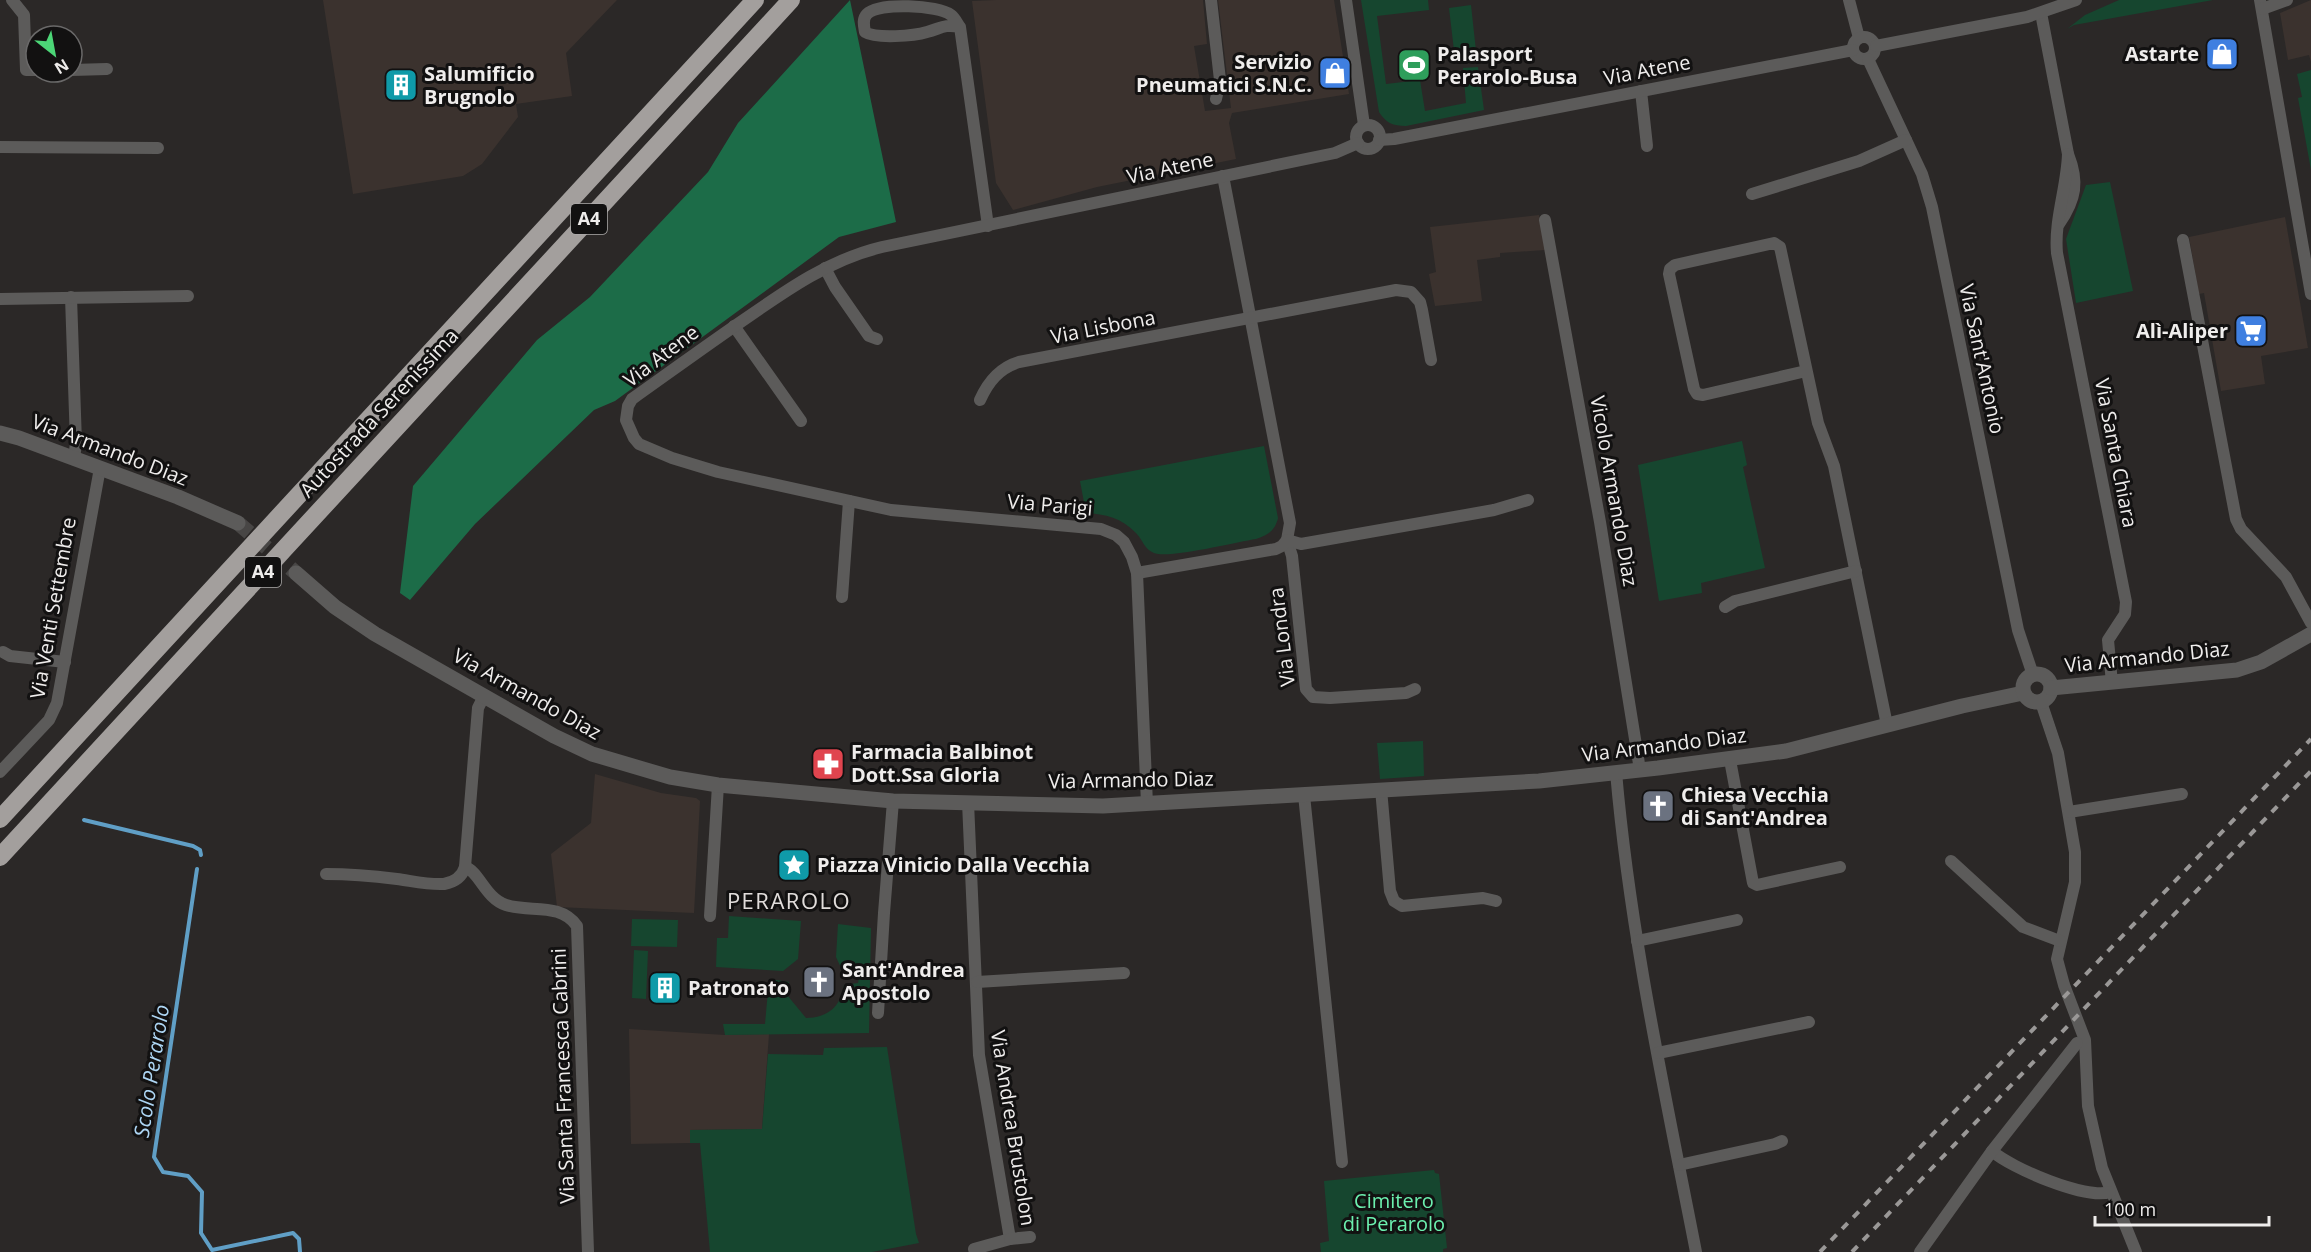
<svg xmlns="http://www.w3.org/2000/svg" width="2311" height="1252" viewBox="0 0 2311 1252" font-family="'Open Sans',sans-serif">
<rect width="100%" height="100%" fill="#2b2827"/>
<g fill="#3b322e">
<path d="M323,0H617L566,53L572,96L516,104L518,117L482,164L463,176L353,194Z"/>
<path d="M996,0H1203L1207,44L1194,46L1205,111L1231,108L1218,0H1334L1349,94L1232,113L1229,123L1236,159L1097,187L1013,210L996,183L972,1Z"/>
<path d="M2311,0V62L2309,55L2288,60L2280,13Z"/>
<path d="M1539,215L1545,250L1500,253V257L1477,260L1482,301L1435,306L1429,274L1436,272L1430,227Z"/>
<path d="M2285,217L2308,348L2261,356L2265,384L2221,391L2204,293L2199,294L2189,237Z"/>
<path d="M595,774L661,793L696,798L700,801L694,913L557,907L551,854L591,823Z"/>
<path d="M629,1029L725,1035L769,1034L762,1129L690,1130V1143L631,1144Z"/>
</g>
<g fill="#16462f">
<path d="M1361,0H1428L1429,10L1377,16L1386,84L1420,80L1425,111L1466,103L1463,68L1478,67L1484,110L1406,126C1393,126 1386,123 1379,112Z"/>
<path d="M2119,0H2213L2074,25L2067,29L2085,15Z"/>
<path d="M1471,5L1477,60L1462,61L1461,58L1455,59L1449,8Z"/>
<path d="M2311,70V170L2298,98L2302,97L2297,74Z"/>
<path d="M2110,182L2133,291L2076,303L2066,239L2086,185Z"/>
<path d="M1742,441L1747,465L1743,467L1765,568L1701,583L1702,593L1659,601L1638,465Z"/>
<path d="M1264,446L1278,518C1275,531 1268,535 1256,539C1236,542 1169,559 1154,553C1144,549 1143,540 1136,533C1122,518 1105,514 1086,513L1080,481Z"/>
<path d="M1423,741L1424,776L1380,779L1377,743Z"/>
<path d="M729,916L801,921L798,959L783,971L716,967L717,938H728Z"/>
<path d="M632,919L678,920L677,947L631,946Z"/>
<path d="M838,924L871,928L869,1033L725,1035L723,1024H765L769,979L789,982L787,995L806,1018C828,1018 841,1006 844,985L858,983L859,978L842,970L836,957Z"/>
<path d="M634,950L648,951L646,999L632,998Z"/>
<path d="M887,1047L916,1234L919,1243L872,1252H710L700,1143H690V1130L762,1129L768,1054L823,1055L824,1048Z"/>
<path d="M1434,1170L1435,1173L1439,1174L1447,1248L1443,1249V1252H1321L1320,1243L1329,1241L1324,1181Z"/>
</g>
<path fill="#1c6c48" d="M850,0L896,222L839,237L615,401L594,410L475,524L410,600L400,593L413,486L537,340L590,297L708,172L738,123Z"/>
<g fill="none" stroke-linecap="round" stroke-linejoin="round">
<g stroke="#609fc6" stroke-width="4">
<path d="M84,820L193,846L200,850L201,855"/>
<path d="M197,869L154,1157L163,1172L188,1176L202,1192L201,1233L212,1250L293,1233L299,1239L300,1252"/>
</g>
<path stroke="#484645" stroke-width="15" stroke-dasharray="15 8" stroke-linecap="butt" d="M238,523L296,573"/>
<g stroke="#5c5b5a" stroke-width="12">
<path d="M12,0L24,15L26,70H36"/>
<path d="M1211,0L1220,80L1216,99"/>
<path d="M1346,0L1364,125"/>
<path d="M1849,0L1859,38"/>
<path d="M2260,0L2311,294"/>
<path d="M2262,9L2287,0"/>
<path d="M2041,13L2068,154C2079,182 2076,199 2059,224"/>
<path d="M960,27C943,24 942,28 927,32C914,36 876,39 865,32C864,26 862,19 867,14C879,2 938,5 951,15C955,18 957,23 960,27L988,226"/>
<circle cx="1864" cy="48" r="11"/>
<path d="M1876,46L2027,17L2076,0"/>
<path d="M1868,59L1922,174L1932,207L2018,630L2033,675"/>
<path d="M72,70L107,69"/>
<path d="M1641,91L1647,146"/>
<circle cx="1368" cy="137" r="12"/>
<path d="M1379,140L1394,139L1853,50"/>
<path d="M0,147L158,148"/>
<path d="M2068,154C2067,187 2054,220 2057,253L2126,602L2125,614L2108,640L2112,683"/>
<path d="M1223,176L1290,523L1287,540L1292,556L1306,689L1313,697L1330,698L1406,693L1415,689"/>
<path d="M1752,194L1859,161L1906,140"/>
<path d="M1545,220L1600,522L1640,770"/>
<path d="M2183,240L2236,519L2241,529L2286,577L2311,623"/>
<path d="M825,268L835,287L869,336L877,339"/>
<path d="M71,297L76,443L74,459"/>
<path d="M0,299L188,296"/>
<path d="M734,326L801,421"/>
<path d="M1806,371L1703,395L1697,394L1694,389L1669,274L1670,269L1675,265L1774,243L1780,247L1818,423L1834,466L1887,725"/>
<path d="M980,400C988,382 999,368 1019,362L1396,290L1411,292L1420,302L1422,310L1431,360"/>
<path d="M1137,573L1276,549L1282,546L1287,540L1301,544L1494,510L1528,500"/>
<path d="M842,597L849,501"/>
<path d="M1725,607L1735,601L1856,571"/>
<path d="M3,652L10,656L65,662"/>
<path d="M2041,702L2058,753L2075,852V882L2057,959L2064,985L2085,1040L2088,1106L2102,1168L2136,1252"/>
<path d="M1730,760L1753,883L1757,885L1840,867"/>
<path d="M0,772L49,720L57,703L100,468"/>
<path d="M1616,772C1630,934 1665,1093 1696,1252"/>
<path d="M1381,789L1390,891L1394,901L1402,906L1483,898L1496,901"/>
<path d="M1304,795L1342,1162"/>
<path d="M968,802L979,1055L1010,1239L974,1249L975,1252"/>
<path d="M1147,804L1137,573L1132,557L1124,542L1116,535L1101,529L891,510L718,472L672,458L639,444L634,438L626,420L628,406L632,399C670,372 707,345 745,319C788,289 831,259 882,247L1335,153L1358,143"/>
<path d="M2069,812L2182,794"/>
<path d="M1951,861L2023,927L2060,941"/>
<path d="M465,867C479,871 485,898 506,905C530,913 560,902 577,926L588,1252"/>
<path d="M326,874C350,874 373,876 397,879C412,881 429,885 444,884C455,882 462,877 465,867L478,708L484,696"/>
<path d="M710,916L718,785"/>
<path d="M1637,941L1737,920"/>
<path d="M977,982L1124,973"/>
<path d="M878,1013L884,913L893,801"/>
<path d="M1658,1053L1809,1022"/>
<path d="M1992,1151C2011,1168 2086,1200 2110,1192"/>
<path d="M1679,1165L1775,1144L1782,1141"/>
<path d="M1010,1239L1030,1237"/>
<path d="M1920,1252L1992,1151L2077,1043"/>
</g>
<g stroke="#5c5b5a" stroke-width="15">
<path d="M0,433L19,438L178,497L238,523"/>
<path d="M296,573L335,607L375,634L554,736L592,754L670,777L718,785L893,801L1103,806L1539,781L1658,768L1786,751L1962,706L2023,693"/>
<circle cx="2037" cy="688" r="14"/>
<path d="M2051,688L2237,670L2261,662L2311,634"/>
</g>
<g stroke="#a39f9d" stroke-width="18">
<path d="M0,819L755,0"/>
<path d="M0,857L791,0"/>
</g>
<g stroke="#9a9897" stroke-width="4" stroke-dasharray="8 8" stroke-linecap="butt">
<path d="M1820,1252L2311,739"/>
<path d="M1852,1252L2311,771"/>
</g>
</g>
<defs>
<symbol id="shop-square" viewBox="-11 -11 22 22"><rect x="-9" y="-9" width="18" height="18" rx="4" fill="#3f7fe0" stroke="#121111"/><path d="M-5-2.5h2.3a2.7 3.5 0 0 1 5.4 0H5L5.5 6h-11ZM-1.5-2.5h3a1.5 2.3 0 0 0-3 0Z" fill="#fff"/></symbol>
<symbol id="stadium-square" viewBox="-11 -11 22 22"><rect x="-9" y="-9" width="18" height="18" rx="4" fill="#2e9e5b" stroke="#121111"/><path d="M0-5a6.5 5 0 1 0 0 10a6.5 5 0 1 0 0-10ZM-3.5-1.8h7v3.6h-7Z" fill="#fff"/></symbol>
<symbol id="building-square" viewBox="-11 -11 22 22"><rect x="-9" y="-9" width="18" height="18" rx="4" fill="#0f9aa8" stroke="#121111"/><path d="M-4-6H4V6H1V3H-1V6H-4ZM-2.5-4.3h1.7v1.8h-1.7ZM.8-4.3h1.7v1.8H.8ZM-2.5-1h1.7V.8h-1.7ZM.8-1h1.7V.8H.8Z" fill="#fff"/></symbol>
<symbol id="supermarket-square" viewBox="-11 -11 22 22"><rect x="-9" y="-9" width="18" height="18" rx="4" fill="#3f7fe0" stroke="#121111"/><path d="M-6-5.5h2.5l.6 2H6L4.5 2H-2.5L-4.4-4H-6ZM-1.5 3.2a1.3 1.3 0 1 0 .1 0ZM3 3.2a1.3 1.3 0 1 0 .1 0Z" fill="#fff"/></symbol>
<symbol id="pharmacy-square" viewBox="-11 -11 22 22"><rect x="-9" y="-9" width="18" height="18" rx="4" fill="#e0444e" stroke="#121111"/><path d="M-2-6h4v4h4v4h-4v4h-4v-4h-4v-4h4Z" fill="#fff"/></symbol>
<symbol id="church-square" viewBox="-11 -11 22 22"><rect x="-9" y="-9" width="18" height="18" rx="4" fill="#6b7280" stroke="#121111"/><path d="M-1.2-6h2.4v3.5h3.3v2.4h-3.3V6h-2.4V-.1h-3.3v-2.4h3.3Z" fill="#fff"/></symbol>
<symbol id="sight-square" viewBox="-11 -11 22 22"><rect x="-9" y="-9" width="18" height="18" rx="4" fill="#0f9aa8" stroke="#121111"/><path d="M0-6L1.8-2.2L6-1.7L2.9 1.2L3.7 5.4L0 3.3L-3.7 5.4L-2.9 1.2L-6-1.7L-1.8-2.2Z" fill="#fff"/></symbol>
</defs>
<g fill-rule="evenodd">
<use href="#shop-square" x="2203" y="35" width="38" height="38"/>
<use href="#stadium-square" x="1395" y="46" width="38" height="38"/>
<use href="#shop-square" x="1316" y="54" width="38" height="38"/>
<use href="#building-square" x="382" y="66" width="38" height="38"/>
<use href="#supermarket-square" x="2232" y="312" width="38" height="38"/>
<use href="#pharmacy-square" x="809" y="745" width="38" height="38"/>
<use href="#church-square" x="1639" y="787" width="38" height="38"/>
<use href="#sight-square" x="775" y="846" width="38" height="38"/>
<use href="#church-square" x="800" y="963" width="38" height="38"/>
<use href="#building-square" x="646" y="969" width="38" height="38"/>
</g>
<g text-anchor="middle" stroke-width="6" stroke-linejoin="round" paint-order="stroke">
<g fill="#121111" stroke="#adabaa" stroke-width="1.5">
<rect x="571" y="204" width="36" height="30" rx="4.5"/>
<rect x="245" y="557" width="36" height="30" rx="4.5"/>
</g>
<g font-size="18" font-weight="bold" fill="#efedec">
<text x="589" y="225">A4</text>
<text x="263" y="578">A4</text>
</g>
<g font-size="20" font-weight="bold" fill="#efedec" stroke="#121111" text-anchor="start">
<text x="1437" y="61">Palasport<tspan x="1437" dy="23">Perarolo-Busa</tspan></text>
<text x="2199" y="61" text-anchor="end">Astarte</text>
<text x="1312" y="69" text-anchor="end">Servizio<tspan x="1312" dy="23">Pneumatici S.N.C.</tspan></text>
<text x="424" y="81">Salumificio<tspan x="424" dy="23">Brugnolo</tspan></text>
<text x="2228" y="338" text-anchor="end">Alì-Aliper</text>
<text x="851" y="759">Farmacia Balbinot<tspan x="851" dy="23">Dott.Ssa Gloria</tspan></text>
<text x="1681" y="802">Chiesa Vecchia<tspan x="1681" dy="23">di Sant'Andrea</tspan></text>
<text x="817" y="872">Piazza Vinicio Dalla Vecchia</text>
<text x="842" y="977">Sant'Andrea<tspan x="842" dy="23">Apostolo</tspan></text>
<text x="688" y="995">Patronato</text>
</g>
<g font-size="20" fill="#efedec" stroke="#121111">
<text transform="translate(1647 70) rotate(-11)" y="7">Via Atene</text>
<text transform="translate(1170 168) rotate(-12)" y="7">Via Atene</text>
<text transform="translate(1103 327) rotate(-11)" y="7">Via Lisbona</text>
<text transform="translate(661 356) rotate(-37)" y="7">Via Atene</text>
<text transform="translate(1982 359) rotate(78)" y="7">Via Sant'Antonio</text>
<text transform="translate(379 413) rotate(-47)" y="7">Autostrada Serenissima</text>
<text transform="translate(110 450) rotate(21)" y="7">Via Armando Diaz</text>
<text transform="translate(2116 453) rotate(79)" y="7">Via Santa Chiara</text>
<text transform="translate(1614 491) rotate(80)" y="7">Vicolo Armando Diaz</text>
<text transform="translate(1050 505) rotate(5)" y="7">Via Parigi</text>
<text transform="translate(53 608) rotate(-80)" y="7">Via Venti Settembre</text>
<text transform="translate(1282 637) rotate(-97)" y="7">Via Londra</text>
<text transform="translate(2147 657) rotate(-6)" y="7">Via Armando Diaz</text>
<text transform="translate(527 694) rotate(29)" y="7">Via Armando Diaz</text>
<text transform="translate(1664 745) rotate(-7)" y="7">Via Armando Diaz</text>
<text transform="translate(1131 780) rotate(-1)" y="7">Via Armando Diaz</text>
<text transform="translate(563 1076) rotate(-92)" y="7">Via Santa Francesca Cabrini</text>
<text transform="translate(1013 1128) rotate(81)" y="7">Via Andrea Brustolon</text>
</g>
<g font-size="20" fill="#6cf0af" stroke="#121111">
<text x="1394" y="1208">Cimitero<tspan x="1394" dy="23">di Perarolo</tspan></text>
</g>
<g font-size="21" font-style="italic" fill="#add5f3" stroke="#121111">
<text transform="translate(152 1071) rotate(-81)" y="7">Scolo Perarolo</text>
</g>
<g font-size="22" letter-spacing="1.5" fill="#e1dddb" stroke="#121111">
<text x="789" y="909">PERAROLO</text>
</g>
</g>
<g transform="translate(54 54) rotate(149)"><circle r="28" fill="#121111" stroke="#6a6969" stroke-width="1.5"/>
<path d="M0-4.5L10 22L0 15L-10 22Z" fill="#4cd677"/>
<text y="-9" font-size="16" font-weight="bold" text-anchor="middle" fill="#efedec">N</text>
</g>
<path d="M2095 1216v9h174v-9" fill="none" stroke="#efedec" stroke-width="3"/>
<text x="2104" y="1216" font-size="18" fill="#efedec" stroke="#121111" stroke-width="4.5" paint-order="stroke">100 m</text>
</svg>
